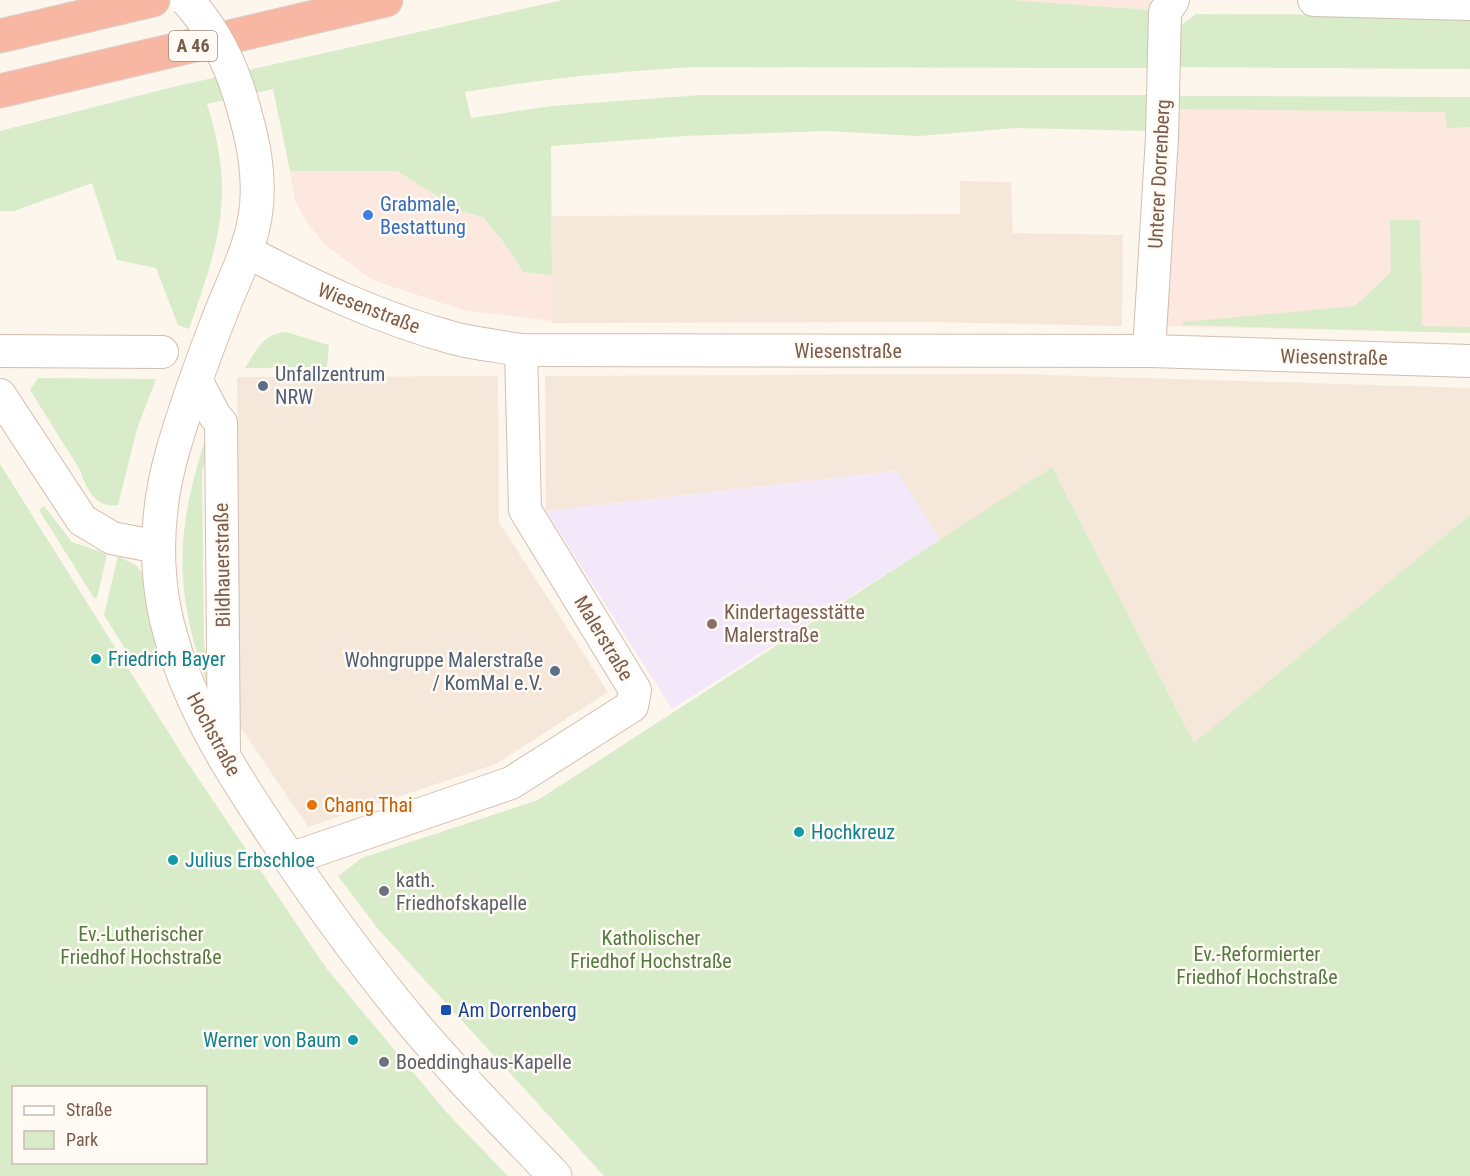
<svg xmlns="http://www.w3.org/2000/svg" width="1470" height="1176" viewBox="0 0 1470 1176" font-family="'Roboto Condensed',sans-serif">
<rect width="100%" height="100%" fill="#fdf6ec"/>
<g fill="#f5e8da">
<path d="M960,181L1011,182L1013,233L1123,235L1122,326L927,322L552,323V216L960,214Z"/>
<path d="M1014,374L1470,388V515L1194,743L1052,467L940,540L896,471L546,511L545,376Z"/>
<path d="M498,376L499,522L608,692L496,764L308,827L239,725L237,377Z"/>
</g>
<g fill="#fde8e0">
<path d="M1013,0H1151V10Z"/>
<path d="M1179,96L1470,98V333L1164,326Z"/>
<path d="M290,171H397L459,211L483,217L505,244L523,272L552,275V321L463,310L372,280L324,244L308,224L295,201Z"/>
</g>
<path fill="#f3e8fa" d="M897,471L940,540L672,709L546,511Z"/>
<g fill="#d8ecc9" fill-rule="evenodd">
<path d="M563,0H1013L1151,10L1149,68L698,67C619,71 542,79 465,92L471,118L551,106L701,95H1148V131L1015,128L919,136L827,131L685,136L551,146L552,275L523,272L505,244L483,217L460,211L397,171H290L273,89L207,104C236,195 219,243 189,329L178,325L156,268L117,260L92,183L14,211H0V131L177,86Z"/>
<path d="M1196,14L1470,15V69L1177,67L1179,27Z"/>
<path d="M1179,96L1470,97V127L1447,128L1445,112L1179,109Z"/>
<path d="M1390,220H1420L1422,326L1470,327V333L1183,325V322L1355,306L1391,272Z"/>
<path d="M286,332L329,345L327,367L245,368C256,351 263,333 286,332Z"/>
<path d="M38,378L156,379L137,429L118,505C95,508 87,490 80,470L30,390Z"/>
<path d="M207,434L211,436L202,471L204,645L214,681L209,689C173,590 175,532 207,434Z"/>
<path d="M0,464L187,762L327,969L448,1114L508,1176H0ZM14,1088H206V1162H14Z"/>
<path d="M1052,467L1194,743L1470,515V1176H604L378,929L338,876L362,858L538,800Z"/>
<path d="M44,506L72,542L107,554L97,598H94L39,510Z"/>
<path d="M118,556L137,566L144,576L149,620L159,649L153,663L131,658L104,615Z"/>
</g>
<g fill="none" stroke-linecap="round" stroke-linejoin="round">
<defs>
<g id="minor">
<path d="M1314,0L1470,4"/>
<path d="M246,251C313,287 380,318 453,338C475,344 499,346 521,350L1149,351L1470,361"/>
<path d="M0,351L162,352"/>
<path d="M1149,351L1162,137L1165,12L1173,0"/>
<path d="M196,380L215,416L221,423L224,758"/>
<path d="M0,395L82,520L112,538L158,547"/>
<path d="M290,859L511,783L632,706L635,690L525,510L521,350"/>
</g>
<path id="secondary" d="M240,96C252,135 262,176 255,217C250,249 234,280 222,310C204,356 187,402 173,450C158,502 154,554 164,608C181,694 229,769 277,840C320,904 366,967 416,1027C460,1079 508,1127 555,1176"/>
<g id="motorway">
<path d="M0,36L153,0"/>
<path d="M0,91L386,0"/>
</g>
</defs>
<use href="#minor" stroke="#d1beb0" stroke-width="34"/>
<use href="#secondary" stroke="#d6c0b0" stroke-width="35"/>
<use href="#motorway" stroke="#dad1cd" stroke-width="35"/>
<use href="#minor" stroke="#fff" stroke-width="32"/>
<use href="#secondary" stroke="#fff" stroke-width="33"/>
<use href="#motorway" stroke="#f7b7a3" stroke-width="33"/>
<defs>
<path id="secondary-bridge" d="M187,0C213,29 229,59 240,96"/>
</defs>
<use href="#secondary-bridge" stroke="#d6c0b0" stroke-width="35" stroke-linecap="butt"/>
<use href="#secondary-bridge" stroke="#fff" stroke-width="33"/>
</g>
<circle fill="#3f7fe0" stroke="#fffaf3" stroke-width="2" cx="368" cy="215" r="6"/>
<g fill="#5c6f8a" stroke="#fffaf3" stroke-width="2">
<circle cx="263" cy="386" r="6"/>
<circle cx="555" cy="671" r="6"/>
</g>
<circle fill="#8d6e63" stroke="#fffaf3" stroke-width="2" cx="712" cy="624" r="6"/>
<g fill="#0f9aa8" stroke="#fffaf3" stroke-width="2">
<circle cx="96" cy="659" r="6"/>
<circle cx="799" cy="832" r="6"/>
<circle cx="173" cy="860" r="6"/>
<circle cx="353" cy="1040" r="6"/>
</g>
<circle fill="#e8710a" stroke="#fffaf3" stroke-width="2" cx="312" cy="805" r="6"/>
<g fill="#6b7280" stroke="#fffaf3" stroke-width="2">
<circle cx="384" cy="891" r="6"/>
<circle cx="384" cy="1062" r="6"/>
</g>
<rect fill="#1a4fb4" stroke="#fffaf3" stroke-width="2" x="440" y="1004" width="12" height="12" rx="3"/>
<g text-anchor="middle" stroke-width="5" stroke-linejoin="round" paint-order="stroke">
<rect fill="#fffaf3" stroke="#a28b7f" stroke-width="1.5" x="169" y="31" width="48" height="30" rx="4.5"/>
<g font-size="18" font-weight="bold" fill="#7a5c4d">
<text x="193" y="52">A 46</text>
</g>
<g font-size="20" fill="#7a5c4d" stroke="#fffaf3">
<text transform="translate(1159 174) rotate(-87)" y="7">Unterer Dorrenberg</text>
<text transform="translate(369 308) rotate(21)" y="7">Wiesenstraße</text>
<text x="848" y="358">Wiesenstraße</text>
<text transform="translate(1334 357) rotate(1)" y="7">Wiesenstraße</text>
<text transform="translate(222 565) rotate(-91)" y="7">Bildhauerstraße</text>
<text transform="translate(604 638) rotate(59)" y="7">Malerstraße</text>
<text transform="translate(214 734) rotate(62)" y="7">Hochstraße</text>
</g>
<g font-size="20" fill="#366cbe" stroke="#fffaf3" text-anchor="start">
<text x="380" y="211">Grabmale,<tspan x="380" dy="23">Bestattung</tspan></text>
</g>
<g font-size="20" fill="#4e5e75" stroke="#fffaf3" text-anchor="start">
<text x="275" y="381">Unfallzentrum<tspan x="275" dy="23">NRW</tspan></text>
<text x="543" y="667" text-anchor="end">Wohngruppe Malerstraße<tspan x="543" dy="23">/ KomMal e.V.</tspan></text>
</g>
<g font-size="20" fill="#785e54" stroke="#fffaf3" text-anchor="start">
<text x="724" y="619">Kindertagesstätte<tspan x="724" dy="23">Malerstraße</tspan></text>
</g>
<g font-size="20" fill="#0d838f" stroke="#fffaf3" text-anchor="start">
<text x="108" y="666">Friedrich Bayer</text>
<text x="811" y="839">Hochkreuz</text>
<text x="185" y="867">Julius Erbschloe</text>
<text x="341" y="1047" text-anchor="end">Werner von Baum</text>
</g>
<g font-size="20" fill="#c56008" stroke="#fffaf3" text-anchor="start">
<text x="324" y="812">Chang Thai</text>
</g>
<g font-size="20" fill="#5b616d" stroke="#fffaf3" text-anchor="start">
<text x="396" y="887">kath.<tspan x="396" dy="23">Friedhofskapelle</tspan></text>
<text x="396" y="1069">Boeddinghaus-Kapelle</text>
</g>
<g font-size="20" fill="#537a41" stroke="#fffaf3">
<text x="141" y="941">Ev.-Lutherischer<tspan x="141" dy="23">Friedhof Hochstraße</tspan></text>
<text x="651" y="945">Katholischer<tspan x="651" dy="23">Friedhof Hochstraße</tspan></text>
<text x="1257" y="961">Ev.-Reformierter<tspan x="1257" dy="23">Friedhof Hochstraße</tspan></text>
</g>
<g font-size="20" fill="#164399" stroke="#fffaf3" text-anchor="start">
<text x="458" y="1017">Am Dorrenberg</text>
</g>
</g>
<rect x="12" y="1086" width="195" height="78" fill="#fffaf3" stroke="#cabbb1" stroke-width="1.5"/>
<rect x="24" y="1106" width="30" height="9" fill="#ffffff" stroke="#cabbb1" stroke-width="1.5"/>
<text x="66" y="1116" font-size="18" fill="#7a5c4d">Straße</text>
<rect x="24" y="1131" width="30" height="18" fill="#d8ecc9" stroke="#cabbb1" stroke-width="1.5"/>
<text x="66" y="1146" font-size="18" fill="#7a5c4d">Park</text>
</svg>
